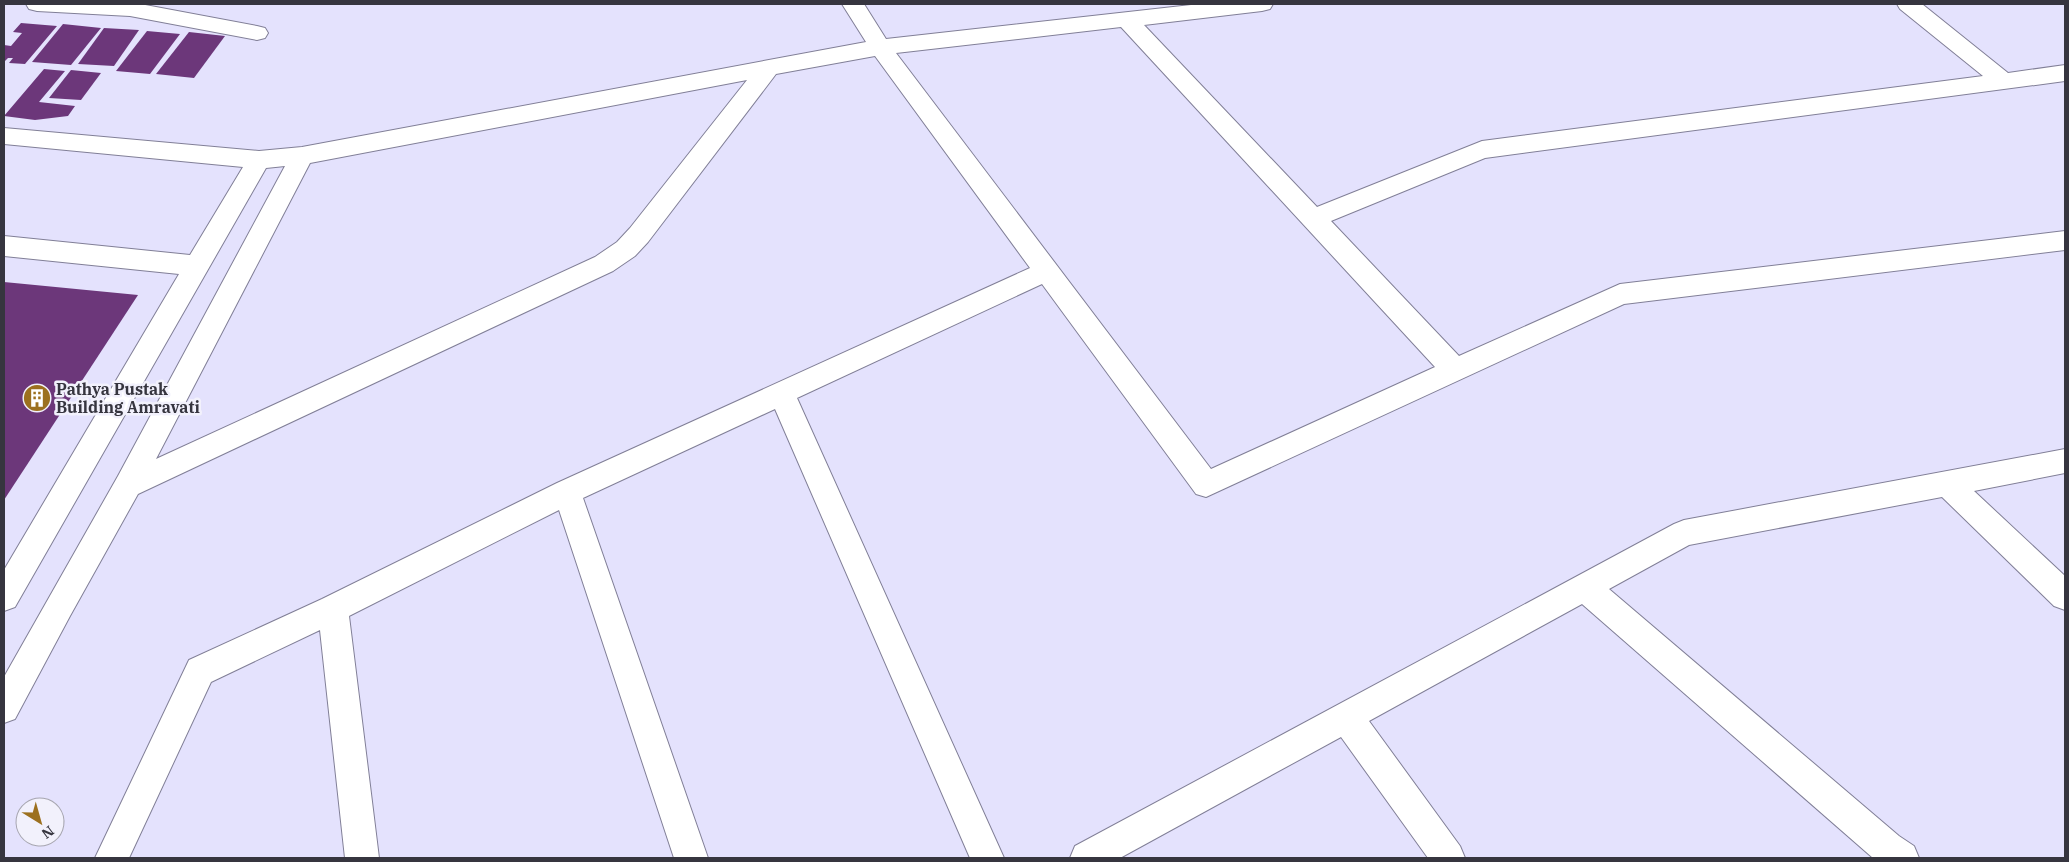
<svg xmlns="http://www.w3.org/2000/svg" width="2069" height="862" viewBox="0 0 2069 862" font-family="'IBM Plex Serif',serif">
<rect width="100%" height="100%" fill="#e4e2fd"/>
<g fill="#6c377a">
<path d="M21,23L57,26L25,64L9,63L13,58H8L4,62V45L11,46L22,33L13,32Z"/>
<path d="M63,24L101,28L71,65L32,62Z"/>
<path d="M104,28L139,30L114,66L78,64Z"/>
<path d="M147,31L180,34L150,74L116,71Z"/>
<path d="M189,32L225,36L194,78L156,74Z"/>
<path d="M44,69L65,71L39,102L75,106L68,116L35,120L4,116Z"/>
<path d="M71,70L101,73L81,100L49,98Z"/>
<path d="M4,282L138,295L4,500Z"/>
</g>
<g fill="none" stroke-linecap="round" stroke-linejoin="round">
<defs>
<g id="minor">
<path d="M26,4H140L257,26L265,28L268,33L265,38L257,40L130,16L37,11L29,9Z"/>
<path d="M842,4H864L886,39L1200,4H1273L1270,9L1262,11L1144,25L1317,207L1482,141L1983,76L1900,9L1897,4H1922L2008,73L2065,65V81L1485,158L1331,221L1459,356L1620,284L2065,231V250L1624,304L1206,497L1196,494L1042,284L797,398L1004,858H970L775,409L583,498L708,858H674L559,510L349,616L379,858H345L320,630L211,682L129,858H95L189,660L322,599L557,483L1030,268L875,56L776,74L648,242L635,256L613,271L138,494L70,616L15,719L4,723V677L118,476L285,166L266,168L15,607L4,611V570L179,274L4,256V236L190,255L243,167L4,144V128L259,151L302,147L866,42ZM1121,27L1435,367L1211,469L896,53ZM747,80L630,228L617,242L595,257L156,459L310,163Z"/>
<path d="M2065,449V473L1974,491L2065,576V610L2054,606L1942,497L1689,545L1609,589L1899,836L1914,846L1919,858H1873L1582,604L1369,721L1460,846L1465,858H1428L1341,737L1120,858H1070L1075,846L1674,524L1684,520Z"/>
</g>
</defs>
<use href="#minor" stroke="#817f97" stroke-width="2"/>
<use href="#minor" fill="#fff" fill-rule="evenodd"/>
</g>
<defs>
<symbol id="building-disc" viewBox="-11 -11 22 22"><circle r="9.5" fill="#9c701f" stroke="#f2f1fc"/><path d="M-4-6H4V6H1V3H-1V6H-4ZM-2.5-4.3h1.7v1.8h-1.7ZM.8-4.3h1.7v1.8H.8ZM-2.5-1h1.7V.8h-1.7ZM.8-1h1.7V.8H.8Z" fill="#fff"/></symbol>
</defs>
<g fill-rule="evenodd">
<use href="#building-disc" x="21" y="382" width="32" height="32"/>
</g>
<g text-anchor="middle" stroke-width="5" stroke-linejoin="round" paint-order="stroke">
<g font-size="16" font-weight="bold" fill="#36353f" stroke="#f2f1fc" text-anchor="start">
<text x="56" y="395">Pathya Pustak<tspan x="56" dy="18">Building Amravati</tspan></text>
</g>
</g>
<rect width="2069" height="862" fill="none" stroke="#36353f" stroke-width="10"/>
<g transform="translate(40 822) rotate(143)"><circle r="24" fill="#f2f1fc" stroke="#a7a6b0"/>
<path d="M0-4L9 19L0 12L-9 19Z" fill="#9c701f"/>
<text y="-8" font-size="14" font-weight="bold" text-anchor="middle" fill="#36353f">N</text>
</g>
</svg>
